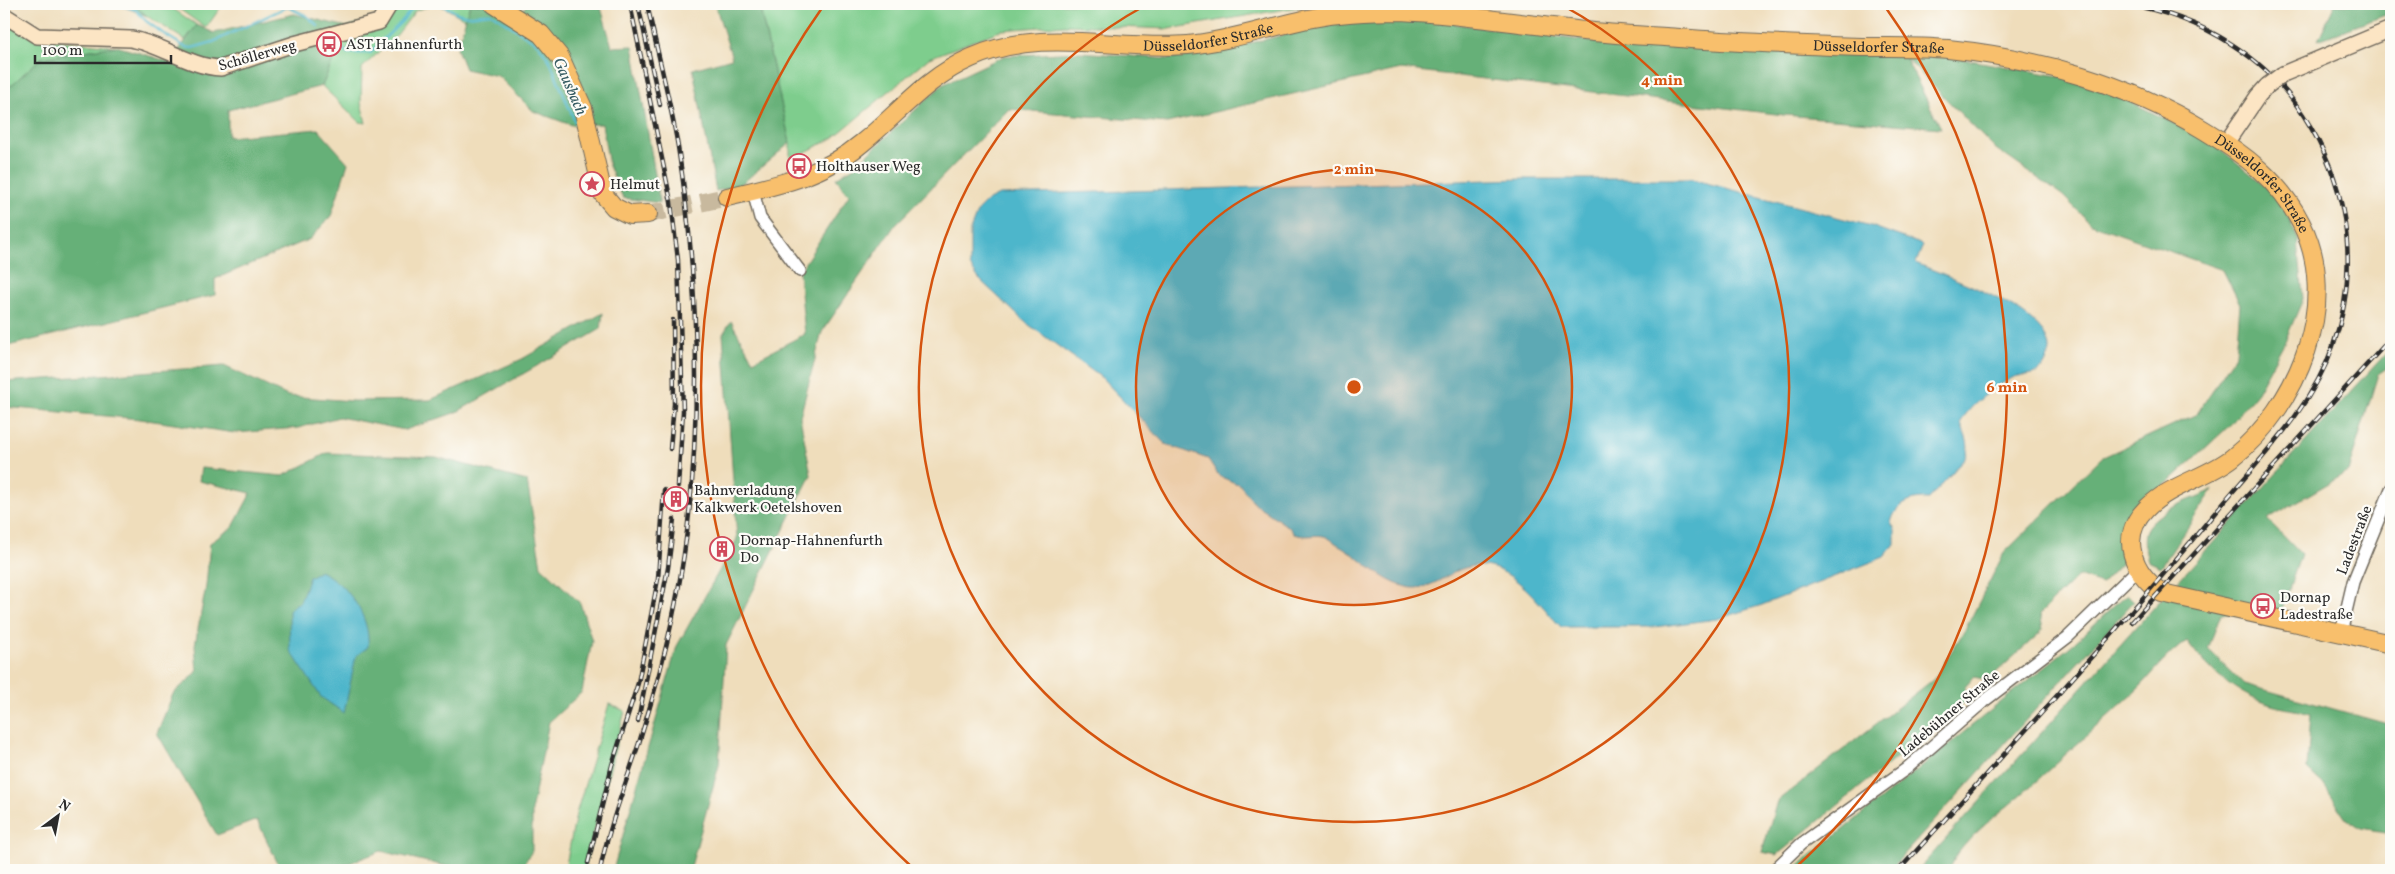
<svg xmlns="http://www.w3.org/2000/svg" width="2395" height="874" viewBox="0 0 2395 874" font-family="Vollkorn,serif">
<rect width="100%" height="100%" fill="#fdfcf7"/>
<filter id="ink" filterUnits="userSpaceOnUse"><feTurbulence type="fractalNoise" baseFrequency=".02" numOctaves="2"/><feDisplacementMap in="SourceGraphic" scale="10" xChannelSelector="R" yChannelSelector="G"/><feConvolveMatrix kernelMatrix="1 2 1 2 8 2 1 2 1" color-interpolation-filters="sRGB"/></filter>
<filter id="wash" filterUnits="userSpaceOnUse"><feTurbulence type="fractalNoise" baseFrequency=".0096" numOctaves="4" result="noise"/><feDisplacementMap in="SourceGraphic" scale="20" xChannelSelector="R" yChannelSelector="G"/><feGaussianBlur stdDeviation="1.12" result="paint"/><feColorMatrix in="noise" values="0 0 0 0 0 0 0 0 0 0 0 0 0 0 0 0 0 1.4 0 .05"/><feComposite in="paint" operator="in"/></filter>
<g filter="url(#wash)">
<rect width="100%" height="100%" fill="#efddbb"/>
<g fill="#7ecd8d" stroke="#547c5c">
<path d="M133,4H166L197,25L185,40L147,16Z"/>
<path d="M172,4H223L206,28Z"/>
<path d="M393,4H470L465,19L438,4L416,10L396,36L362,68L361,103L366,123L360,122L322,86L347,27L385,15Z"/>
<path d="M759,4H1316L1169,29L1065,25L1002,30L929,58L833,138L790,160V143Z"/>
<path d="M4,18L38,39L116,46L41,58L4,92Z"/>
<path d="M609,704L625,711L585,865L592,870H565L576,814Z"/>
</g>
<g fill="#66b078" stroke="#486e52">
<path d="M117,4H133L147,16Z"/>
<path d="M470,4H505L524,9L526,4H600L612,47L633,46L660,203L623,198L609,166L602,124L571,125L533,111L498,76L465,69L457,49Z"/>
<path d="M715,4H759L790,143L739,186L716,191L693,69L732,58Z"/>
<path d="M2335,4H2391V13L2318,40Z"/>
<path d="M294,14L347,27L322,86L228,110V137L318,129L348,163L331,216L310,239L215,279V295L4,347V92L41,58L116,46L170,62L197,25L214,33Z"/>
<path d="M1377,19L1434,21L1595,42L1752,52L1947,56L2064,77L2131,102L2213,143L2278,196L2298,239L2303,299L2285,341L2257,392L2230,425L2170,481L2136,506L2122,535L2125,560L2102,584L2078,576L2040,614L2043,630L1988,680L1974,677L1965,687L1966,701L1777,855L1762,852L1777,801L1934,679L1965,630L2004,553L2101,458L2197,414L2236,354L2240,304L2223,270L2091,224L2062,195L1993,147L1905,57L1941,128L1784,115L1401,69L1167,123L1009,109L895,225L822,332L800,417L811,475L726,645L719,765L690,870H613L677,646L737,539L723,334L731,321L753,361L805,334L799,272L849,195L836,178L854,167L942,85L1004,56L1079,52L1168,59L1238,46L1325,25Z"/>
<path d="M603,313L601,329L457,412L405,430L339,417L298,428L235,433L140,419L4,407V382L224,366L288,396L353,401L430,400L522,359Z"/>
<path d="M2391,348V365L2378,374L2348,472L2267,519L2301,554L2281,612L2221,614L2208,649L2244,684L2391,725V833L2361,828L2347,819L2323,784L2307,769L2311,714C2295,709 2277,708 2262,702C2231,690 2206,667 2187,641C2167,654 2154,673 2138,689C2103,721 2068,752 2033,784C2006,810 1964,835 1948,870H1918L2157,604Z"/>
<path d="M327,453L436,457L527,481L541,566L580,603L592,641L582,692L549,722L532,807V851L520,870H462L381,851L332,870H281L257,820L217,835L157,733L173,694L197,672L195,645L206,586L210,543L233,527L251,493L199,481L201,468L283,476Z"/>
<path d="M2213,490L2161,567L2148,561C2146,552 2142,539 2146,530C2156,510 2194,499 2213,490Z"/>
<path d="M2127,594L2134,601L1890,870H1793L2073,644Z"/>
</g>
<g fill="#4db6cb" stroke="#3c707b">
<path d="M1523,179H1691L1871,226L1923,245L1916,263C1945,276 2061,314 2048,356C2047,361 2043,369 2038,372C2031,376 2020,374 2012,378C1995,387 1970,404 1961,422C1964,436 1972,444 1965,458L1929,499C1912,498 1895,504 1891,523L1895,529V544L1884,557L1762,605L1717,619L1654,627H1561C1531,595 1499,545 1449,575C1437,582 1422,591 1407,587C1379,581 1362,557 1337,544C1333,541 1328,537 1324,536C1314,534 1307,538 1294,534L1290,528L1254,503L1240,485L1219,476L1208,459L1165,444L1102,378L1025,322L979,279L970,266V230L978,210L987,201L999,195Z"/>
<path d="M320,571C347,584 371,616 368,647L356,656L344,713L321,697L290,650L289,611L294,605L300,602L309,577Z"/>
</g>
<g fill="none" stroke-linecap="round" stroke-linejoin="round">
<g stroke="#4db6cb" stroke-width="2.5">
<path d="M118,4L136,10L146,21L164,34L185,47L192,48L213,42L293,4"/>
<path d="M441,4L457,13L468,16L491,13L538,44L550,61L577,127"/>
<path d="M288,7L307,16L318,26"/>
<path d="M333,43L348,53H370L402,21L416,4"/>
</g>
</g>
</g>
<g filter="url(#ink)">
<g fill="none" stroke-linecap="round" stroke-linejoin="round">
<path stroke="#c8b99e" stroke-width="18" stroke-dasharray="18 9" stroke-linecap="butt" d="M648,214L727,197"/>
<defs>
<g id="street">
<path d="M753,191L760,218L800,271"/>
<path d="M2341,633L2353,582L2391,489"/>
<path d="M1774,870L1801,844L1906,769L1983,702L2068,637L2137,570"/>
</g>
<g id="secondary">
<path d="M4,15L37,36L131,39C162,44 189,67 221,68L294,44L379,22L390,4"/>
<path d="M2283,74L2391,29"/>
<path d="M2226,143L2258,96L2267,86"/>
</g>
<g id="primary">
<path d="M494,4L541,34L560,57L583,108L603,194L614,207L630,215L648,214"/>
<path id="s1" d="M727,197C775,186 823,176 862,143C899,113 927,77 971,58C1043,26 1114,51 1188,45C1230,41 1272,26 1313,18C1342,12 1371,11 1400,11C1461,14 1523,24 1584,31C1620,35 1655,36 1691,39C1748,43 1805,45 1862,47C1890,47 1919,46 1948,49C2037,58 2128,84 2204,130C2244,154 2279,180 2301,223C2342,302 2297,407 2232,458C2206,478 2169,485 2146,509C2118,537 2133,573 2162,593L2391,644"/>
</g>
</defs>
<use href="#street" stroke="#70695d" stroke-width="14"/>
<use href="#secondary" stroke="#70695d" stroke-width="18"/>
<use href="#primary" stroke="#70695d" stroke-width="20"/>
<use href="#street" stroke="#fff" stroke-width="11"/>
<use href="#secondary" stroke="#fce5c4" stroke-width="15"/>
<use href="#primary" stroke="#f8bf6c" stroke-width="18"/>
<defs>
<g id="rail">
<path d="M630,4L671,202L678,260L683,411L678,486"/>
<path d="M638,4L660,105"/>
<path d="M670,449L674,404L673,320"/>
<path d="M2132,622L2391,338"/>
<path d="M638,721L668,568L674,519"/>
<path d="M588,863L612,765L638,683L658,579L664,490"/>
<path d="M600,870C609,826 625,786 639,743C653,698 666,652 675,606C704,463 701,291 678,147C670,99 657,51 647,4"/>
<path d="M1899,870C2007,751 2116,633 2218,509C2260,458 2311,410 2333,346C2359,273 2350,193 2310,126C2271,58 2201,16 2125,4"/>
</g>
</defs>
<use href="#rail" stroke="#2b2b2b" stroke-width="4.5"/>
<use href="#rail" stroke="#fdfcf7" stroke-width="2.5" stroke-dasharray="8" stroke-linecap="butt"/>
<defs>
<path id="secondary-bridge" d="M2267,86L2283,74"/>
</defs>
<use href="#secondary-bridge" stroke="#70695d" stroke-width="18" stroke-linecap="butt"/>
<use href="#secondary-bridge" stroke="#fce5c4" stroke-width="15"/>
</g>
</g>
<circle cx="1354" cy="387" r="218" fill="#d5540f" fill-opacity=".12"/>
<g fill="none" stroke="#d5540f" stroke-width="2.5">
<circle cx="1354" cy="387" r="218"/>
<path d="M1562 5A435 435 0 1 1 1146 5"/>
<path d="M913 868A653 653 0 0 1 822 8M1886 8A653 653 0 0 1 1795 868"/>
</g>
<defs>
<symbol id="bus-ring" viewBox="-11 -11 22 22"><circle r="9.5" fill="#fdfcf7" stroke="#d1495b" stroke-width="1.5"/><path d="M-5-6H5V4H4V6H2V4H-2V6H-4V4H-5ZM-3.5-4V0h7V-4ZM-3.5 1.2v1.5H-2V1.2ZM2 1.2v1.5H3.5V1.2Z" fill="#d1495b"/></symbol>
<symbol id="sight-ring" viewBox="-11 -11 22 22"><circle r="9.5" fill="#fdfcf7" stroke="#d1495b" stroke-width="1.5"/><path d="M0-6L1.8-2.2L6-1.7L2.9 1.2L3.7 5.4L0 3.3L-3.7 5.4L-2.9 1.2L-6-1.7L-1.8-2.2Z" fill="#d1495b"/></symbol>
<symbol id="building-ring" viewBox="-11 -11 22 22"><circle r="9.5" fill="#fdfcf7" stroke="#d1495b" stroke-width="1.5"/><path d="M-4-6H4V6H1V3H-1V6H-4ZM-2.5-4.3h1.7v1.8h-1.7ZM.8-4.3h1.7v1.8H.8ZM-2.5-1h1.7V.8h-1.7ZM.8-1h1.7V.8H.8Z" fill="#d1495b"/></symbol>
</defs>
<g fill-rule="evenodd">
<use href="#bus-ring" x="315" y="30" width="28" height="28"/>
<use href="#bus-ring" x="785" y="152" width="28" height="28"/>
<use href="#sight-ring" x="578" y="170" width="28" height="28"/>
<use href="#building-ring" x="662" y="485" width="28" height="28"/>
<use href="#building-ring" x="708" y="535" width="28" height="28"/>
<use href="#bus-ring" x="2249" y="592" width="28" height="28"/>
</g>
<g text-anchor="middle" stroke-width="4.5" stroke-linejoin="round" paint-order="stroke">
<g font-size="15" fill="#2b2b2b" stroke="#fdfcf7">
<text dy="5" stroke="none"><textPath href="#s1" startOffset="526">Düsseldorfer Straße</textPath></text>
<text dy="5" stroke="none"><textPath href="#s1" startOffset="1201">Düsseldorfer Straße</textPath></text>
<text transform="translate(257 55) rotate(-16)" y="5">Schöllerweg</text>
<text dy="5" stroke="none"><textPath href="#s1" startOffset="1621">Düsseldorfer Straße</textPath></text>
<text transform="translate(2354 540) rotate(-69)" y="5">Ladestraße</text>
<text transform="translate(1949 713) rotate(-40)" y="5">Ladebühner Straße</text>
</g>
<g font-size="15" fill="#2b2b2b" stroke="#fdfcf7" text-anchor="start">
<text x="346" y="49">AST Hahnenfurth</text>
<text x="816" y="171">Holthauser Weg</text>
<text x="610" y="189">Helmut</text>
<text x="694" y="495">Bahnverladung<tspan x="694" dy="17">Kalkwerk Oetelshoven</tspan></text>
<text x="740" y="545">Dornap-Hahnenfurth<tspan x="740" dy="17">Do</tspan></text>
<text x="2280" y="602">Dornap<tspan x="2280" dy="17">Ladestraße</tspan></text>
</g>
<g font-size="16" font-style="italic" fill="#375c63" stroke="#fdfcf7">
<text transform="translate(571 86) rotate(66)" y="6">Gausbach</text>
</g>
</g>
<circle cx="1354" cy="387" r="8" fill="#d5540f" stroke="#fdfcf7" stroke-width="2.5"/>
<g font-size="15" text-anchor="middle" font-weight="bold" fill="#d5540f" stroke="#fdfcf7" stroke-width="4.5" stroke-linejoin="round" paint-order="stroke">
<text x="1662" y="85">4 min</text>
<text x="1354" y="174">2 min</text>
<text x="2007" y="392">6 min</text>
</g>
<rect width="2395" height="874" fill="none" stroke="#fdfcf7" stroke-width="20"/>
<g transform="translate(58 816) rotate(32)" stroke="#fdfcf7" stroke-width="4" paint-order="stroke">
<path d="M0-4L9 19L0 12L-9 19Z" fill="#2b2b2b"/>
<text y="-8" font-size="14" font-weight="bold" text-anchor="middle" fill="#2b2b2b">N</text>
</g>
<path d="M35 55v8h136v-8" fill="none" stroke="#2b2b2b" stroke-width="2.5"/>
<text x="42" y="55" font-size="15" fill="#2b2b2b" stroke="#fdfcf7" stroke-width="4" paint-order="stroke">100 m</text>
</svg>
